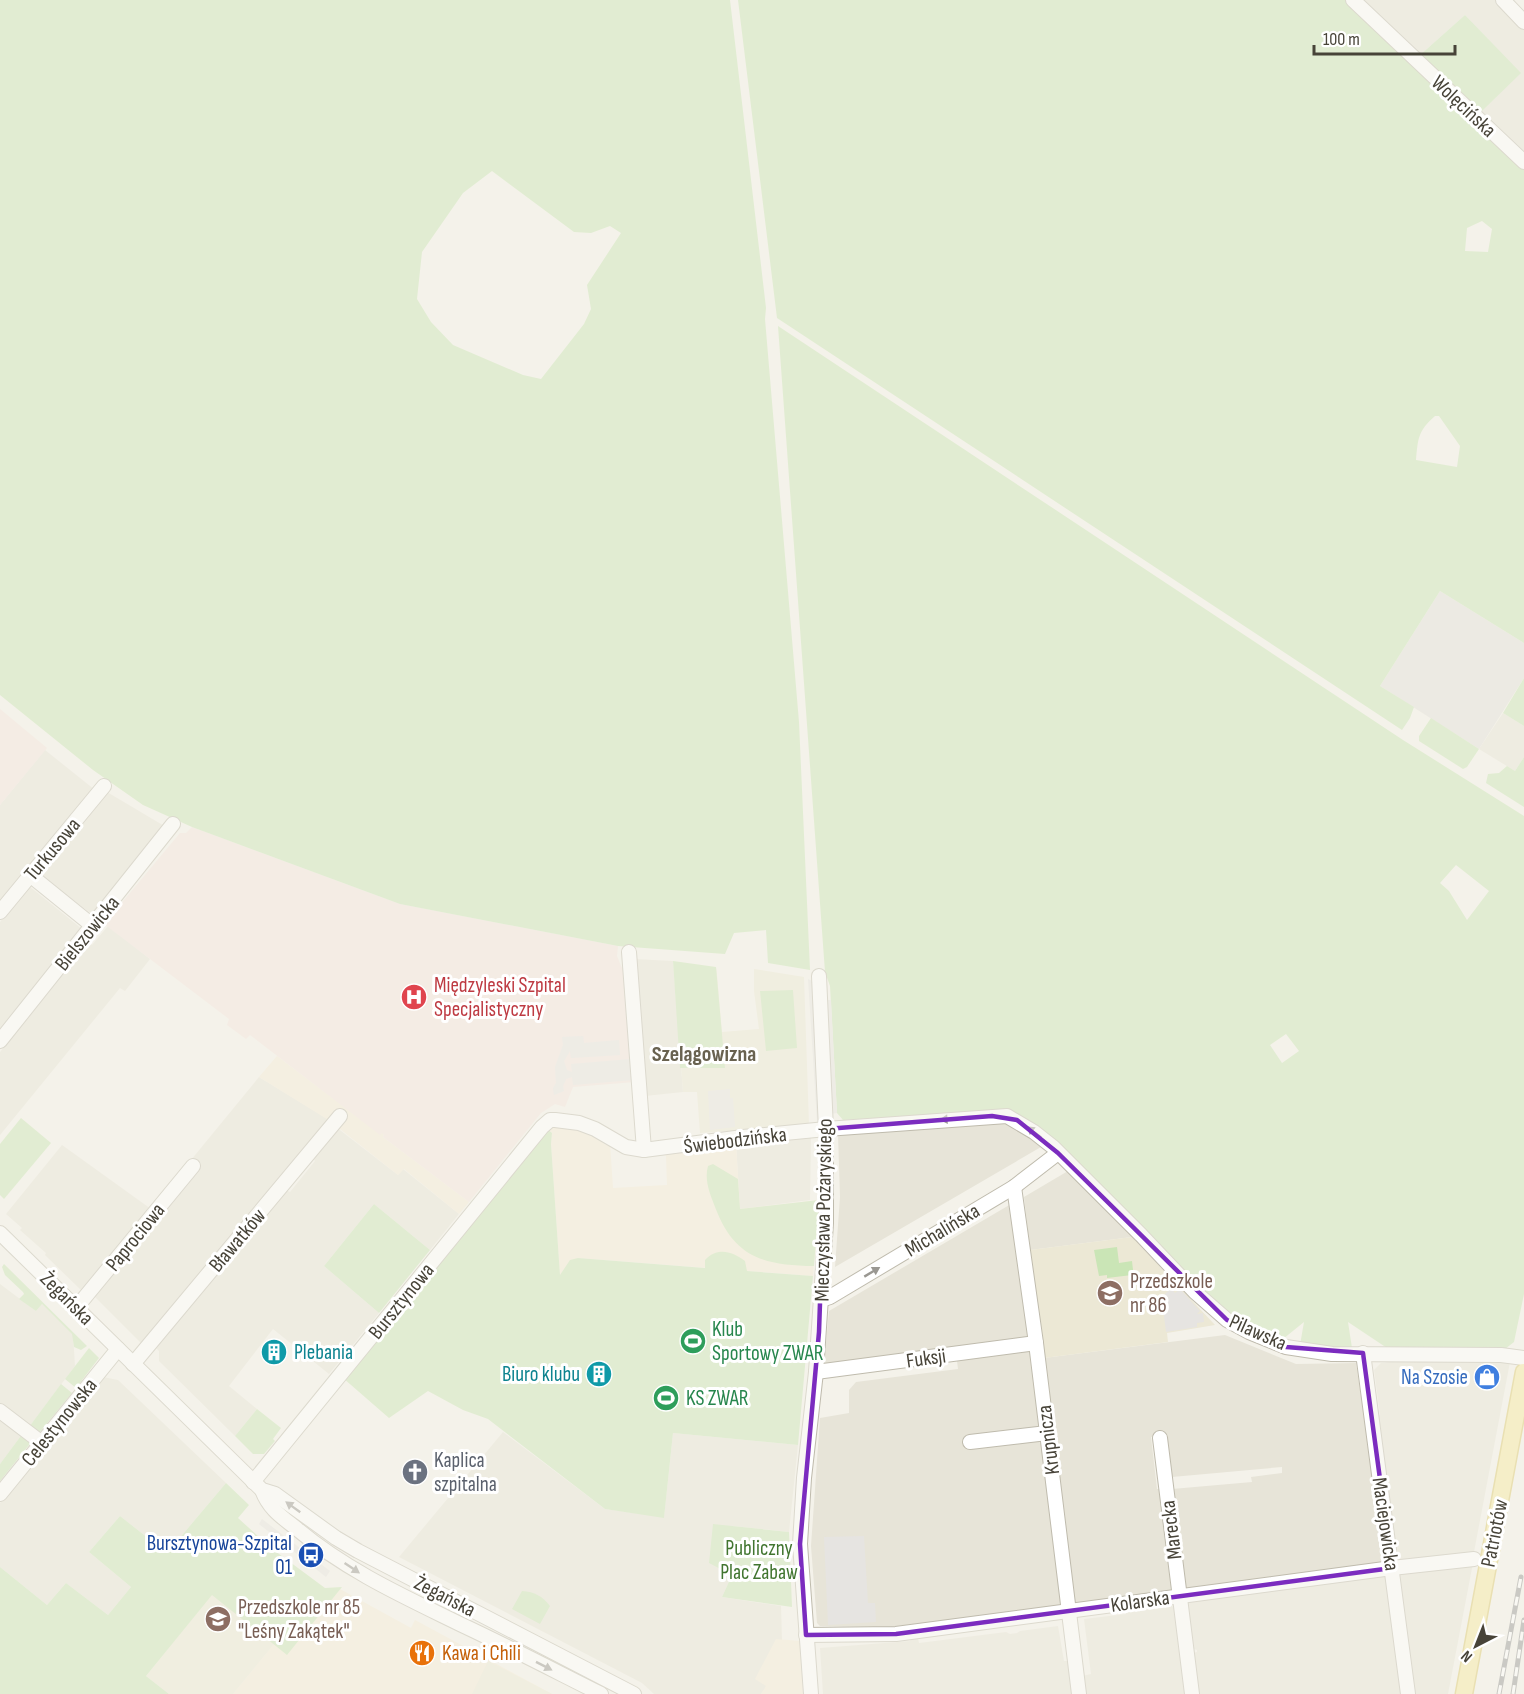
<svg xmlns="http://www.w3.org/2000/svg" width="1524" height="1694" viewBox="0 0 1524 1694" font-family="'Sofia Sans Condensed',sans-serif">
<rect width="100%" height="100%" fill="#f4f2ea"/>
<g fill="#e7e4d8">
<path d="M1360,0H1495L1524,30V156L1479,114L1520,73L1465,15L1419,56Z"/>
<path d="M1503,713L1524,726V757L1515,771L1479,749Z"/>
<path d="M45,750L95,790L0,905V805Z"/>
<path d="M107,792L166,827L93,915L39,874Z"/>
<path d="M29,886L82,929L0,1029V922Z"/>
<path d="M108,926L150,959L125,991L120,988L0,1135V1052L89,943L92,945Z"/>
<path d="M634,959L673,961L683,1092L645,1096Z"/>
<path d="M259,1077L331,1121L143,1345L94,1296L195,1163L191,1160Z"/>
<path d="M1002,1121L1019,1130L1041,1147L835,1267L840,1197L838,1134Z"/>
<path d="M336,1127L398,1175L403,1169L459,1214L430,1250L374,1204L324,1266L379,1313L329,1374L273,1329L229,1386L257,1409L235,1436L159,1361V1351L156,1348L286,1190L290,1192L315,1161L312,1157Z"/>
<path d="M811,1136L810,1200L740,1209L736,1143Z"/>
<path d="M62,1145L151,1209L82,1291L45,1255L46,1253L20,1230L22,1228L6,1214Z"/>
<path d="M1068,1171L1132,1237L1030,1250L1024,1197Z"/>
<path d="M1011,1204L1029,1338L824,1364L829,1311Z"/>
<path d="M0,1284L36,1311L42,1304L73,1334L75,1366L29,1427L0,1405Z"/>
<path d="M1225,1335L1296,1364L1356,1363L1364,1417H1366L1385,1563L1184,1589L1172,1489L1252,1482L1251,1477L1282,1473V1467L1172,1477L1166,1435L1151,1437L1157,1489H1160L1173,1591L1074,1603L1044,1358Z"/>
<path d="M1031,1349L1041,1430L1037,1440L1043,1445L1062,1605L890,1627L820,1626L817,1623L811,1546L820,1418L849,1413V1390L856,1382L958,1369L957,1361L963,1360L965,1357Z"/>
<path d="M1398,1361L1510,1362L1474,1552L1402,1560L1395,1555L1378,1416L1380,1415L1374,1370L1381,1363Z"/>
<path d="M103,1377L118,1380L226,1483L167,1553L120,1516L89,1552L131,1587L108,1615L66,1583L47,1605L0,1567V1503Z"/>
<path d="M0,1416L23,1433L0,1464Z"/>
<path d="M503,1432L605,1509L664,1517L673,1433L798,1445L789,1532L733,1526L732,1575L722,1597L781,1606L782,1640H776L767,1686L761,1694H654L642,1683L399,1557Z"/>
<path d="M1473,1563L1448,1694H1413L1397,1572Z"/>
<path d="M1386,1574L1401,1694H1198L1192,1653L1197,1652V1650L1194,1649L1193,1641H1190L1185,1600Z"/>
<path d="M1167,1603L1175,1608L1186,1694H1084L1082,1676L1091,1674L1084,1619L1126,1614L1125,1608Z"/>
<path d="M1058,1626L1064,1661H1071L1074,1694H823L820,1648L910,1641L912,1637L918,1638L919,1643L1006,1632L1010,1634L1017,1633L1020,1631Z"/>
</g>
<g fill="#f4ebd7">
<path d="M277,1056L380,1134L382,1132L384,1135L383,1137L469,1202L459,1214L404,1169L398,1175L330,1121L259,1077Z"/>
<path d="M558,1125L591,1134L606,1145L610,1144L613,1188L667,1185L666,1155L736,1143L740,1209L819,1200L813,1276L578,1258L560,1276L551,1144L552,1133L547,1129Z"/>
<path d="M340,1589L411,1628L415,1620L552,1694H233L274,1644L287,1654Z"/>
<path d="M776,1639L800,1641L803,1694H761L766,1686L755,1679Z"/>
</g>
<path fill="#e3e1db" d="M1440,591L1524,643V678L1479,749L1380,686Z"/>
<g fill="#ece8d5">
<path d="M713,967H716L717,975L722,1032L759,1029L754,991V969L804,977L809,1125L700,1133L697,1092H683L678,1026Z"/>
<path d="M1132,1237L1215,1325L1167,1333L1168,1342L1044,1358L1030,1250Z"/>
<path d="M212,1594L274,1644L233,1694H169L146,1676Z"/>
<path d="M488,1661L552,1694H472Z"/>
</g>
<g fill="#f3e4de">
<path d="M0,709L47,748L0,805Z"/>
<path d="M192,827L400,904L618,946L617,956L621,966L627,974L635,1082L573,1087L565,1107L555,1104L541,1113L469,1202L383,1137L384,1135L382,1133L380,1135L250,1035L246,1039L227,1025L229,1019L104,924L180,833H186Z"/>
</g>
<g fill="#cae5b6" fill-rule="evenodd">
<path d="M0,0H730L766,308L765,319L799,722L810,970L768,963L766,930L734,933L725,954L618,946L400,904L192,827L143,805L93,770L0,695ZM492,171L574,232L591,233L610,226L621,233L587,285L591,309L584,324L541,379L523,375L453,345L431,322L417,299L422,252L463,193Z"/>
<path d="M738,0H1345L1524,165V643L1440,591L1380,686L1414,707L1410,718L1402,730L777,318ZM1482,221L1492,229L1488,252L1465,251L1467,228ZM1435,416H1439L1460,446L1457,467L1416,460C1418,438 1418,431 1435,416Z"/>
<path d="M1465,15L1521,73L1479,114L1419,56Z"/>
<path d="M778,326L1403,740L1524,816V1294L1514,1342L1505,1349L1387,1348L1348,1322L1352,1348L1300,1345L1304,1322L1283,1339L1265,1334L1230,1314L1191,1281L1107,1191L1061,1147L1001,1110L843,1120L837,1113L830,986L825,972ZM1456,865L1489,891L1467,920L1449,891L1440,883ZM1286,1034L1299,1051L1282,1063L1270,1045Z"/>
<path d="M1524,678V726L1503,713Z"/>
<path d="M1431,718L1479,749L1467,767L1463,769L1419,741V736Z"/>
<path d="M1524,757V807L1486,783L1488,774L1499,773L1507,766L1515,771Z"/>
<path d="M673,961L716,967L725,1068H680Z"/>
<path d="M793,990L797,1048L766,1051L760,991Z"/>
<path d="M21,1118L51,1143L4,1199L0,1195V1144Z"/>
<path d="M547,1129L552,1133L551,1144L560,1275L570,1260L578,1258L705,1268V1260C717,1247 732,1251 745,1261L747,1271L813,1276L798,1445L673,1433L664,1518L605,1509L488,1419L463,1410L428,1391L389,1418L343,1378Z"/>
<path d="M713,1164L738,1179L740,1209L819,1200L814,1266C762,1265 734,1257 715,1207C710,1194 704,1180 708,1166Z"/>
<path d="M374,1204L430,1250L379,1313L324,1266Z"/>
<path d="M1117,1247L1119,1263L1132,1261L1133,1270L1131,1271L1132,1275L1107,1278V1275L1099,1276L1094,1250Z"/>
<path d="M4,1264L87,1346L81,1350L74,1347L72,1334L42,1304L36,1311L19,1299L24,1294L23,1292L5,1275L2,1267Z"/>
<path d="M89,1348L99,1358L76,1388L65,1379Z"/>
<path d="M61,1384L72,1393L39,1433L29,1427Z"/>
<path d="M257,1409L281,1428L273,1439L275,1441L264,1454H253L235,1436Z"/>
<path d="M23,1433L33,1440L0,1481V1464Z"/>
<path d="M226,1483L249,1505L238,1518L271,1548L325,1588L342,1587L287,1655L212,1595L146,1676L169,1694H0V1567L47,1605L66,1583L108,1615L131,1587L89,1552L120,1516L167,1553Z"/>
<path d="M713,1524L789,1532L792,1607L722,1597L732,1575L709,1563Z"/>
<path d="M522,1591C535,1592 542,1596 550,1606L540,1624L512,1609Z"/>
</g>
<g fill="#e6e4e1">
<path d="M808,979L814,982L823,1121L817,1122Z"/>
<path d="M824,1000H831L837,1113L830,1114Z"/>
<path d="M583,1036L584,1043L619,1040L620,1055L571,1058L570,1051L564,1061L567,1070L572,1072L571,1064L631,1059L632,1080L573,1085L572,1077L566,1079L563,1086L564,1091L554,1095L553,1088L556,1083L555,1067L563,1045L562,1037Z"/>
<path d="M730,1089V1098H733L735,1127L710,1130L708,1091Z"/>
<path d="M1171,1288L1175,1293L1180,1289L1200,1311L1197,1314L1203,1313L1204,1322L1197,1323V1327L1166,1332L1162,1300H1167L1164,1295Z"/>
<path d="M262,1519L330,1571L326,1577L259,1524Z"/>
<path d="M864,1536L868,1603H875L876,1622L828,1625L824,1537Z"/>
</g>
<g fill="none" stroke-linecap="round" stroke-linejoin="round">
<defs>
<g id="minor">
<path d="M1353,0L1524,162"/>
<path d="M1503,0L1524,22"/>
<path d="M30,875L93,926"/>
<path d="M0,912L104,786"/>
<path d="M629,952L644,1150"/>
<path d="M0,1041L173,824"/>
<path d="M1014,1187L1036,1343L1079,1694"/>
<path d="M0,1233L262,1490L275,1494L336,1538L358,1551L634,1694"/>
<path d="M821,1300L830,1297L1014,1187L1058,1153"/>
<path d="M76,1308L193,1166"/>
<path d="M1363,1353L1408,1694"/>
<path d="M133,1364L340,1116"/>
<path d="M816,1372L1036,1343"/>
<path d="M0,1411L42,1443"/>
<path d="M1160,1438L1192,1694"/>
<path d="M970,1442L1047,1433"/>
<path d="M253,1482L542,1127L550,1120H555L579,1123L595,1129L626,1147L644,1150L743,1137L826,1129L1007,1116L1034,1132L1053,1147L1141,1235L1195,1292L1227,1320L1249,1332L1286,1347L1332,1354L1501,1355L1524,1358"/>
<path d="M262,1490C269,1509 282,1517 297,1529C347,1571 405,1597 462,1625C509,1647 555,1671 601,1694"/>
<path d="M0,1494L118,1349"/>
<path d="M806,1635L896,1634L1392,1568L1474,1559"/>
<path d="M811,1694L800,1544L804,1478L816,1372L826,1223V1129L819,976"/>
</g>
<path id="major" d="M1464,1694L1524,1372"/>
</defs>
<use href="#minor" stroke="#bfbbad" stroke-width="16"/>
<use href="#major" stroke="#dcc970" stroke-width="19"/>
<use href="#minor" stroke="#fff" stroke-width="14"/>
<use href="#major" stroke="#f7e99f" stroke-width="16"/>
<defs>
<g id="rail">
<path d="M1499,1694L1521,1577"/>
<path d="M1513,1694L1524,1620"/>
</g>
</defs>
<use href="#rail" stroke="#989898" stroke-width="5"/>
<use href="#rail" stroke="#fff" stroke-width="3" stroke-dasharray="9" stroke-linecap="butt"/>
</g>
<defs><path id="oneway-solid" d="M-6-.8H1V-3.2L6.5 0L1 3.2V.8H-6Z" transform="scale(1.5)"/></defs>
<g fill="#9a9892">
<use href="#oneway-solid" transform="translate(949 1119) rotate(176)"/>
<use href="#oneway-solid" transform="translate(1034 1132) rotate(-143)"/>
<use href="#oneway-solid" transform="translate(872 1272) rotate(-31)"/>
<use href="#oneway-solid" transform="translate(293 1507) rotate(-144)"/>
<use href="#oneway-solid" transform="translate(352 1568) rotate(34)"/>
<use href="#oneway-solid" transform="translate(544 1666) rotate(27)"/>
</g>
<path d="M0 0H1524V1694H0ZM992,1116L1017,1120L1058,1153L1227,1320L1286,1347L1363,1353L1392,1568L896,1634L806,1635L800,1544L819,1332L826,1129Z" fill="#f4f2ea" fill-opacity=".55" fill-rule="evenodd"/>
<path fill="none" stroke="#7b2cbf" stroke-width="4.5" stroke-linejoin="round" d="M992,1116L1017,1120L1058,1153L1227,1320L1286,1347L1363,1353L1392,1568L896,1634L806,1635L800,1544L819,1332L826,1129Z"/>
<defs>
<symbol id="hospital-disc" viewBox="-11 -11 22 22"><circle r="9.5" fill="#e0444e" stroke="#fff"/><path d="M-5-5h3v3.5h4V-5h3V5h-3V1.5h-4V5h-3Z" fill="#fff"/></symbol>
<symbol id="school-disc" viewBox="-11 -11 22 22"><circle r="9.5" fill="#8d6e63" stroke="#fff"/><path d="M0-5L7-2L0 1L-7-2ZM-4 1L0 2.5L4 1V4Q0 6-4 4Z" fill="#fff"/></symbol>
<symbol id="stadium-disc" viewBox="-11 -11 22 22"><circle r="9.5" fill="#2e9e5b" stroke="#fff"/><path d="M0-5a6.5 5 0 1 0 0 10a6.5 5 0 1 0 0-10ZM-3.5-1.8h7v3.6h-7Z" fill="#fff"/></symbol>
<symbol id="building-disc" viewBox="-11 -11 22 22"><circle r="9.5" fill="#0f9aa8" stroke="#fff"/><path d="M-4-6H4V6H1V3H-1V6H-4ZM-2.5-4.3h1.7v1.8h-1.7ZM.8-4.3h1.7v1.8H.8ZM-2.5-1h1.7V.8h-1.7ZM.8-1h1.7V.8H.8Z" fill="#fff"/></symbol>
<symbol id="shop-disc" viewBox="-11 -11 22 22"><circle r="9.5" fill="#3f7fe0" stroke="#fff"/><path d="M-5-2.5h2.3a2.7 3.5 0 0 1 5.4 0H5L5.5 6h-11ZM-1.5-2.5h3a1.5 2.3 0 0 0-3 0Z" fill="#fff"/></symbol>
<symbol id="church-disc" viewBox="-11 -11 22 22"><circle r="9.5" fill="#6b7280" stroke="#fff"/><path d="M-1.2-6h2.4v3.5h3.3v2.4h-3.3V6h-2.4V-.1h-3.3v-2.4h3.3Z" fill="#fff"/></symbol>
<symbol id="bus-disc" viewBox="-11 -11 22 22"><circle r="9.5" fill="#1a4fb4" stroke="#fff"/><path d="M-5-6H5V4H4V6H2V4H-2V6H-4V4H-5ZM-3.5-4V0h7V-4ZM-3.5 1.2v1.5H-2V1.2ZM2 1.2v1.5H3.5V1.2Z" fill="#fff"/></symbol>
<symbol id="restaurant-disc" viewBox="-11 -11 22 22"><circle r="9.5" fill="#e8710a" stroke="#fff"/><path d="M-5-6h1v4h1v-4h1v4h1v-4h1v5L-1.5 .5V6h-2V.5L-5-1ZM5-6V6H3V1.5H1.5Q1.5-4 5-6Z" fill="#fff"/></symbol>
</defs>
<g fill-rule="evenodd">
<use href="#hospital-disc" x="399" y="982" width="30" height="30"/>
<use href="#school-disc" x="1095" y="1278" width="30" height="30"/>
<use href="#stadium-disc" x="678" y="1326" width="30" height="30"/>
<use href="#building-disc" x="259" y="1337" width="30" height="30"/>
<use href="#building-disc" x="584" y="1359" width="30" height="30"/>
<use href="#shop-disc" x="1472" y="1362" width="30" height="30"/>
<use href="#stadium-disc" x="651" y="1383" width="30" height="30"/>
<use href="#church-disc" x="400" y="1457" width="30" height="30"/>
<use href="#bus-disc" x="296" y="1540" width="30" height="30"/>
<use href="#school-disc" x="203" y="1604" width="30" height="30"/>
<use href="#restaurant-disc" x="407" y="1638" width="30" height="30"/>
</g>
<g text-anchor="middle" stroke-width="6" stroke-linejoin="round" paint-order="stroke">
<g font-size="21" fill="#474338" stroke="#fff">
<text transform="translate(1464 106) rotate(43)" y="7">Wolęcińska</text>
<text transform="translate(52 849) rotate(-50)" y="7">Turkusowa</text>
<text transform="translate(87 933) rotate(-51)" y="7">Bielszowicka</text>
<text transform="translate(735 1140) rotate(-7)" y="7">Świebodzińska</text>
<text transform="translate(823 1210) rotate(-89)" y="7">Mieczysława Pożaryskiego</text>
<text transform="translate(942 1230) rotate(-31)" y="7">Michalińska</text>
<text transform="translate(135 1237) rotate(-51)" y="7">Paprociowa</text>
<text transform="translate(237 1240) rotate(-50)" y="7">Bławatków</text>
<text transform="translate(67 1298) rotate(45)" y="7">Żegańska</text>
<text transform="translate(401 1301) rotate(-51)" y="7">Bursztynowa</text>
<text transform="translate(1258 1332) rotate(24)" y="7">Pilawska</text>
<text transform="translate(926 1358) rotate(-8)" y="7">Fuksji</text>
<text transform="translate(59 1422) rotate(-51)" y="7">Celestynowska</text>
<text transform="translate(1048 1440) rotate(-97)" y="7">Krupnicza</text>
<text transform="translate(1386 1524) rotate(82)" y="7">Maciejowicka</text>
<text transform="translate(1171 1530) rotate(-97)" y="7">Marecka</text>
<text transform="translate(1494 1533) rotate(-79)" y="7">Patriotów</text>
<text transform="translate(445 1596) rotate(27)" y="7">Żegańska</text>
<text transform="translate(1140 1601) rotate(-8)" y="7">Kolarska</text>
</g>
<g font-size="21" fill="#be3a42" stroke="#fff" text-anchor="start">
<text x="434" y="992">Międzyleski Szpital<tspan x="434" dy="24">Specjalistyczny</tspan></text>
</g>
<g font-size="21" fill="#785e54" stroke="#fff" text-anchor="start">
<text x="1130" y="1288">Przedszkole<tspan x="1130" dy="24">nr 86</tspan></text>
<text x="238" y="1614">Przedszkole nr 85<tspan x="238" dy="24">"Leśny Zakątek"</tspan></text>
</g>
<g font-size="21" fill="#27864d" stroke="#fff" text-anchor="start">
<text x="712" y="1336">Klub<tspan x="712" dy="24">Sportowy ZWAR</tspan></text>
<text x="686" y="1405">KS ZWAR</text>
</g>
<g font-size="21" fill="#0d838f" stroke="#fff" text-anchor="start">
<text x="294" y="1359">Plebania</text>
<text x="580" y="1381" text-anchor="end">Biuro klubu</text>
</g>
<g font-size="21" fill="#366cbe" stroke="#fff" text-anchor="end">
<text x="1468" y="1384">Na Szosie</text>
</g>
<g font-size="21" fill="#5b616d" stroke="#fff" text-anchor="start">
<text x="434" y="1467">Kaplica<tspan x="434" dy="24">szpitalna</tspan></text>
</g>
<g font-size="21" fill="#164399" stroke="#fff" text-anchor="end">
<text x="292" y="1550">Bursztynowa-Szpital<tspan x="292" dy="24">01</tspan></text>
</g>
<g font-size="21" fill="#41752f" stroke="#fff">
<text x="759" y="1555">Publiczny<tspan x="759" dy="24">Plac Zabaw</tspan></text>
</g>
<g font-size="21" fill="#c56008" stroke="#fff" text-anchor="start">
<text x="442" y="1660">Kawa i Chili</text>
</g>
<g font-size="22" font-weight="bold" fill="#696250" stroke="#fff">
<text x="704" y="1061">Szelągowizna</text>
</g>
</g>
<g transform="translate(1476 1646) rotate(222)" stroke="#ffffff" stroke-width="4.5" paint-order="stroke">
<path d="M0-4.5L10 22L0 15L-10 22Z" fill="#474338"/>
<text y="-9" font-size="16" font-weight="bold" text-anchor="middle" fill="#474338">N</text>
</g>
<path d="M1314 45v9h141v-9" fill="none" stroke="#474338" stroke-width="3"/>
<text x="1323" y="45" font-size="18" fill="#474338" stroke="#ffffff" stroke-width="4.5" paint-order="stroke">100 m</text>
</svg>
